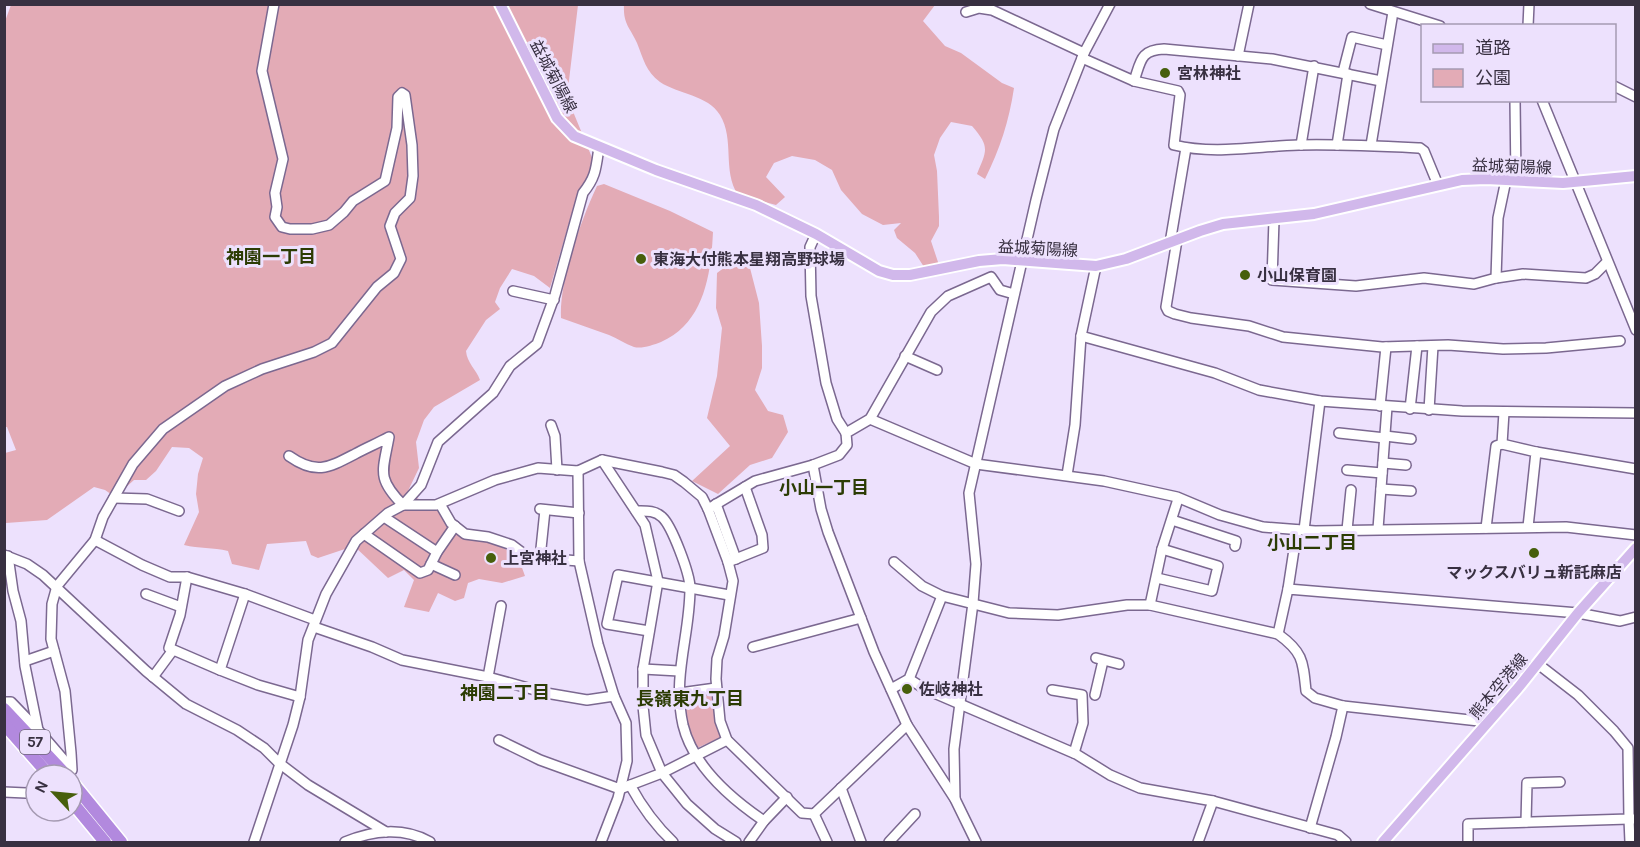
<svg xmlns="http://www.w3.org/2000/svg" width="1640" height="847" viewBox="0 0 1640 847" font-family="Karla,'Noto Sans JP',sans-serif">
<rect width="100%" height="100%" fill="#ede1fd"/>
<g fill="#e3abb6">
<path d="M624,4L935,5L923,21L945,46L961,53L1002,83L1014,88C1009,121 1000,149 985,179L977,174C987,150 990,147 972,126L951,122L940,138L934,155L937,171L939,217V226L931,241L939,265L926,270L915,253L897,238L894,230L901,223L883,225L862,214L841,190L832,170L815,160L792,156L774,163L766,177L785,197L776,205L738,195C722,170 735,140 720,115C708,95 678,94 660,82C646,72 643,58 637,43C629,26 623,24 624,4Z"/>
<path d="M11,5H578L567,97L593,160L588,177L578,192L550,288L534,276L512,269L500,288L495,302L500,309L486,320L466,351C467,363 476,369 480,380L434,407L424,420L416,442L419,468L407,493L439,509L449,526L517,554L525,576L502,583L479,579L468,583L464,598L455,601L438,593L429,612L404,607L414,580L404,570L388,578L354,546L318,558L311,555L306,541L267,544L259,570L232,564L228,551C213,547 199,549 184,545L199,512L196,494L198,474L203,458L189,448L172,447L156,471L146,480H134L115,497L105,490L94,487L47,520L6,523L4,522L5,453L16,450L7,427H5L4,24Z"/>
<path d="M604,184L670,211L713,232C711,275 704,323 661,342C653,345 642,349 634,347C625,344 617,338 609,335C593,329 577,324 561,318C559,281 581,220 597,186Z"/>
<path d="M733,261L750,268L759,303L762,346V368L755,390L768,411L783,415L788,432L772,458L750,465L718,494L692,481L730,446L707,418L717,376L722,328L716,308L717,273Z"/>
<path d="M711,693L722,737L697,748L689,730L684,698L686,695Z"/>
</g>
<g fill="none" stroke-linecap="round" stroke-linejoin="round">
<defs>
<g id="minor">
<path d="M1370,4L1440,26"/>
<path d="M966,12L979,8L992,10L1084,53"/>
<path d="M1528,26L1529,4"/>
<path d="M1238,56L1249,4"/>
<path d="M1082,58L1134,81L1178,91L1180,95L1174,145C1214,155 1258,146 1299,145C1339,144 1379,146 1420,148L1424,151L1438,185"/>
<path d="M1343,72L1352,37L1387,45"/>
<path d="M1134,81C1141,61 1140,50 1164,49L1272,59L1381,81"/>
<path d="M1614,86L1636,97"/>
<path d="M1515,100L1516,181"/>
<path d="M1542,100L1636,330"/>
<path d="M1301,145L1314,66"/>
<path d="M1337,145L1348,74"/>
<path d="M1371,145L1393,12"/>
<path d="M1274,220L1272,280L1356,286L1424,278L1474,284L1496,278L1498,218L1506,180"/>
<path d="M816,234L810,247L811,296L826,383L837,419L846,433"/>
<path d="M1177,240L1166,307L1168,311L1175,314L1191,318L1249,326L1283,337L1382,347L1448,345L1503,349L1546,348L1620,341"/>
<path d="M1170,243L1186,148"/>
<path d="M1496,278L1523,274L1586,278L1595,274L1607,262"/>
<path d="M513,291L554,300"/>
<path d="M1081,336L1215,373L1259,390L1320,401L1462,411L1636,413"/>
<path d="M905,356L937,370"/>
<path d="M1380,406L1386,347"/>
<path d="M1410,409L1417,346"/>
<path d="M1429,410L1433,346"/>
<path d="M870,419L976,464L1104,481L1177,497L1220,515L1263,527L1315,531L1566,527L1636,535"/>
<path d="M551,425L555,436L557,470"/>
<path d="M1339,433L1385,438"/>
<path d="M1385,436L1411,439"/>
<path d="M1502,444L1536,452L1528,527"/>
<path d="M1536,452L1636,469"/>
<path d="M289,456C316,475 328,468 355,454C366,448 378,443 389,437C383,471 376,478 403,505H436L495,480L538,468L578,471L602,460L662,472L674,475L684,482L702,497L708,509L728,562L733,581L724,636L717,659L716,679L720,721L727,740L802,813L814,814L907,725"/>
<path d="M602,460L645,525L658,581L643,669V706L646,735L662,773L687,804L715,829L736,842"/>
<path d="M1383,463L1406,465"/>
<path d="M813,465L821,509L828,532L874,652L907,725L955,799L976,842"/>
<path d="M1347,470L1382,473"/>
<path d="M578,471L579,561L598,644L614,696L626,723L627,761L618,798L601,842"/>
<path d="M1067,475L1075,425L1081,336L1096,266"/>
<path d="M1381,489L1411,491"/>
<path d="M114,498L147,499L179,511"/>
<path d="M440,504L451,523L465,534L488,537L512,545L528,557L579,561"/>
<path d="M716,504L736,559"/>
<path d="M540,509L579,513"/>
<path d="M708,509L755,481L813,465L839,455L847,445L846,433L870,419L931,312L948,296L991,277L1000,290L1014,294"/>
<path d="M636,511C645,511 655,510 662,517C672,526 690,574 690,588C690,636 672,675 683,725C693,766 730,798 764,821"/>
<path d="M384,517L437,552"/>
<path d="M1172,520L1236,541L1235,546"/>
<path d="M1486,528L1496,446L1502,444L1504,412"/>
<path d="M1378,529L1387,407"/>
<path d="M1304,530L1320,401"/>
<path d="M1347,530L1351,490"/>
<path d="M364,534L420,573L428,570L437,552L455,526"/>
<path d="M95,540L142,565L170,577H187L245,594L315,620"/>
<path d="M4,555L27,564L43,575L146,671L186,704L237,730L264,748L279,763L308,785L386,832"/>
<path d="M8,556L13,591L21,621L25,666L38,730L63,759L71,771"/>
<path d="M540,558L545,510"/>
<path d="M728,562L763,548L762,535L745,487"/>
<path d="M894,562L922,586L942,596"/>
<path d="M431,564L455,575"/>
<path d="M187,577L180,615L169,648L220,670"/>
<path d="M1157,578L1212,591L1218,566L1162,549"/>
<path d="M1288,589L1297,530"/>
<path d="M146,594L181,607"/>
<path d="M245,594L220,670L258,685L300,697"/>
<path d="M1150,605L1162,549L1178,499"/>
<path d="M314,627L372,647L402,660L488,677L546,693L587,700L614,696"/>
<path d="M649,631L607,624L618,575L729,595"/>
<path d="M1278,634L1288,589L1578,613L1620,621L1636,617"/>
<path d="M753,647L861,618"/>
<path d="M1096,658L1119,664"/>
<path d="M25,661L54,651"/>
<path d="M643,669L679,671"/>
<path d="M153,677L173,650"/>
<path d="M488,677L501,606"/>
<path d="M909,679L925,689L1076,754L1110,775L1140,788L1213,801L1338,835L1346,842"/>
<path d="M891,689L909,679L942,596L1009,613L1058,615L1127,605H1150L1278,634C1303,652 1303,661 1306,691L1315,698L1343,706L1488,722"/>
<path d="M1052,690L1082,695L1083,723L1074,753"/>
<path d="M680,693L716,688"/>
<path d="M1095,695L1103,661"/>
<path d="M4,702H11L38,730"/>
<path d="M499,740L540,760L620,789L662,773L727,740"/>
<path d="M68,775L72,770L71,753L65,691L51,639L52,604L57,586L95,540L103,517L133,464L163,429L225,386L262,369L314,352L332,343L377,287L394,273L401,259L390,226L395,213L410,198L413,176L412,145L405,95L402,93L398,97L397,128L385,181L353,201L344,212L329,225L312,229H290L282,227L275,217L277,207L275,193L283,159L262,71L274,4"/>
<path d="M630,785C642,807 655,825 673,842"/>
<path d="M841,788L861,842"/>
<path d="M4,792L26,793L36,790"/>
<path d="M955,799L954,749L973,603L976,564L969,493L1036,200L1054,129L1084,53L1110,4"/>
<path d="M814,814L827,842"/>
<path d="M1526,822L1527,783L1560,782"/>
<path d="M1310,828L1336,737L1343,706"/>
<path d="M254,842L293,725L300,697L308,640L326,594L356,541L388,513L403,505L421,485L438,442L493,393L510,366L537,344L555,295L583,193C596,177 596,168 599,147"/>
<path d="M345,842C373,830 404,827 430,842"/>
<path d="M749,842L764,821L787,797"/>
<path d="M889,842L915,814"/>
<path d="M1198,842L1213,801"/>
<path d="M1468,842V824L1629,819L1628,748L1614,731L1578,695L1538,664"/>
<path d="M1630,842L1629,819H1636"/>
</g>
<g id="major">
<path d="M500,4L557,118L574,136L656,170L756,205L816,234L879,271L893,275H910L979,261L1003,259L1096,266L1126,259L1200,231L1223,224L1314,214L1462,180L1486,179L1563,183L1636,176"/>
<path d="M1383,842L1518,688L1578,613L1636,548"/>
</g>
<g id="highway">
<path d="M4,709L66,775"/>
<path d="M4,724L49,775"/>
<path d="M72,782L121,842"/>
<path d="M72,802L105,842"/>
</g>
</defs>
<use href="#minor" stroke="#7b6890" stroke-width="12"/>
<use href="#major" stroke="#fff" stroke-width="14"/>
<use href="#highway" stroke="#fff" stroke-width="15"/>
<use href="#minor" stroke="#fff" stroke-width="9"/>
<use href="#major" stroke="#d1b8eb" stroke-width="10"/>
<use href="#highway" stroke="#b289de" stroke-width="12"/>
</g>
<g fill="#475f0c" stroke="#ede1fd" stroke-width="2">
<circle cx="1165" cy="73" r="6"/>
<circle cx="641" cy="259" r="6"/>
<circle cx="1245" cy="275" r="6"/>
<circle cx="1534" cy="553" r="6"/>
<circle cx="491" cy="558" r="6"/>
<circle cx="907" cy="689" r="6"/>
</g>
<g text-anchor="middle" stroke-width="6" stroke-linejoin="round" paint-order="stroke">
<rect fill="#ede1fd" stroke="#6e6579" stroke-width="1.5" x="20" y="730" width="30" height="24" rx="4.5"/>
<g font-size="15" font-weight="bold" fill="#383041">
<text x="35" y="747">57</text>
</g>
<g font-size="16" font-weight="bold" fill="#383041" stroke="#ede1fd" text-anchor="start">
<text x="1177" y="79">宮林神社</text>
<text x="653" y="265">東海大付熊本星翔高野球場</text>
<text x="1257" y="281">小山保育園</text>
<text x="503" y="564">上宮神社</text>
<text x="1534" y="578" text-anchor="middle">マックスバリュ新託麻店</text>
<text x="919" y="695">佐岐神社</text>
</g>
<g font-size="16" fill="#383041" stroke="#ede1fd">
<text transform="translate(554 76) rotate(62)" y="6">益城菊陽線</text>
<text transform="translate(1512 166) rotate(2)" y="6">益城菊陽線</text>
<text transform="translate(1038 248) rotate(3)" y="6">益城菊陽線</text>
<text transform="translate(1498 686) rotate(-50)" y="6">熊本空港線</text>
</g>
<g font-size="18" font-weight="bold" fill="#2c3c04" stroke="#ede1fd">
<text x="271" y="263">神園一丁目</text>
<text x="824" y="494">小山一丁目</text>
<text x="1312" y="549">小山二丁目</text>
<text x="505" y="699">神園二丁目</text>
<text x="690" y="705">長嶺東九丁目</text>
</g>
</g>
<rect width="1640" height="847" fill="none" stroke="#383041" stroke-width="12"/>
<rect x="1421" y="24" width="195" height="78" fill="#ede1fd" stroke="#a59ab2" stroke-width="1.5"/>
<rect x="1433" y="44" width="30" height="9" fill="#d1b8eb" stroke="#a59ab2" stroke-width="1.5"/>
<text x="1475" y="54" font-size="18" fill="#383041">道路</text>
<rect x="1433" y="69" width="30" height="18" fill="#e3abb6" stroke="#a59ab2" stroke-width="1.5"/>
<text x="1475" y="84" font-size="18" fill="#383041">公園</text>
<g transform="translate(54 793) rotate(296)"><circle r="28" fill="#ede1fd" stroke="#a59ab2" stroke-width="1.5"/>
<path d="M0-4.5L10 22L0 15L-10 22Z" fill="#475f0c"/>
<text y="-9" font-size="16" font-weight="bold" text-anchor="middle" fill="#383041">N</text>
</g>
</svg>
